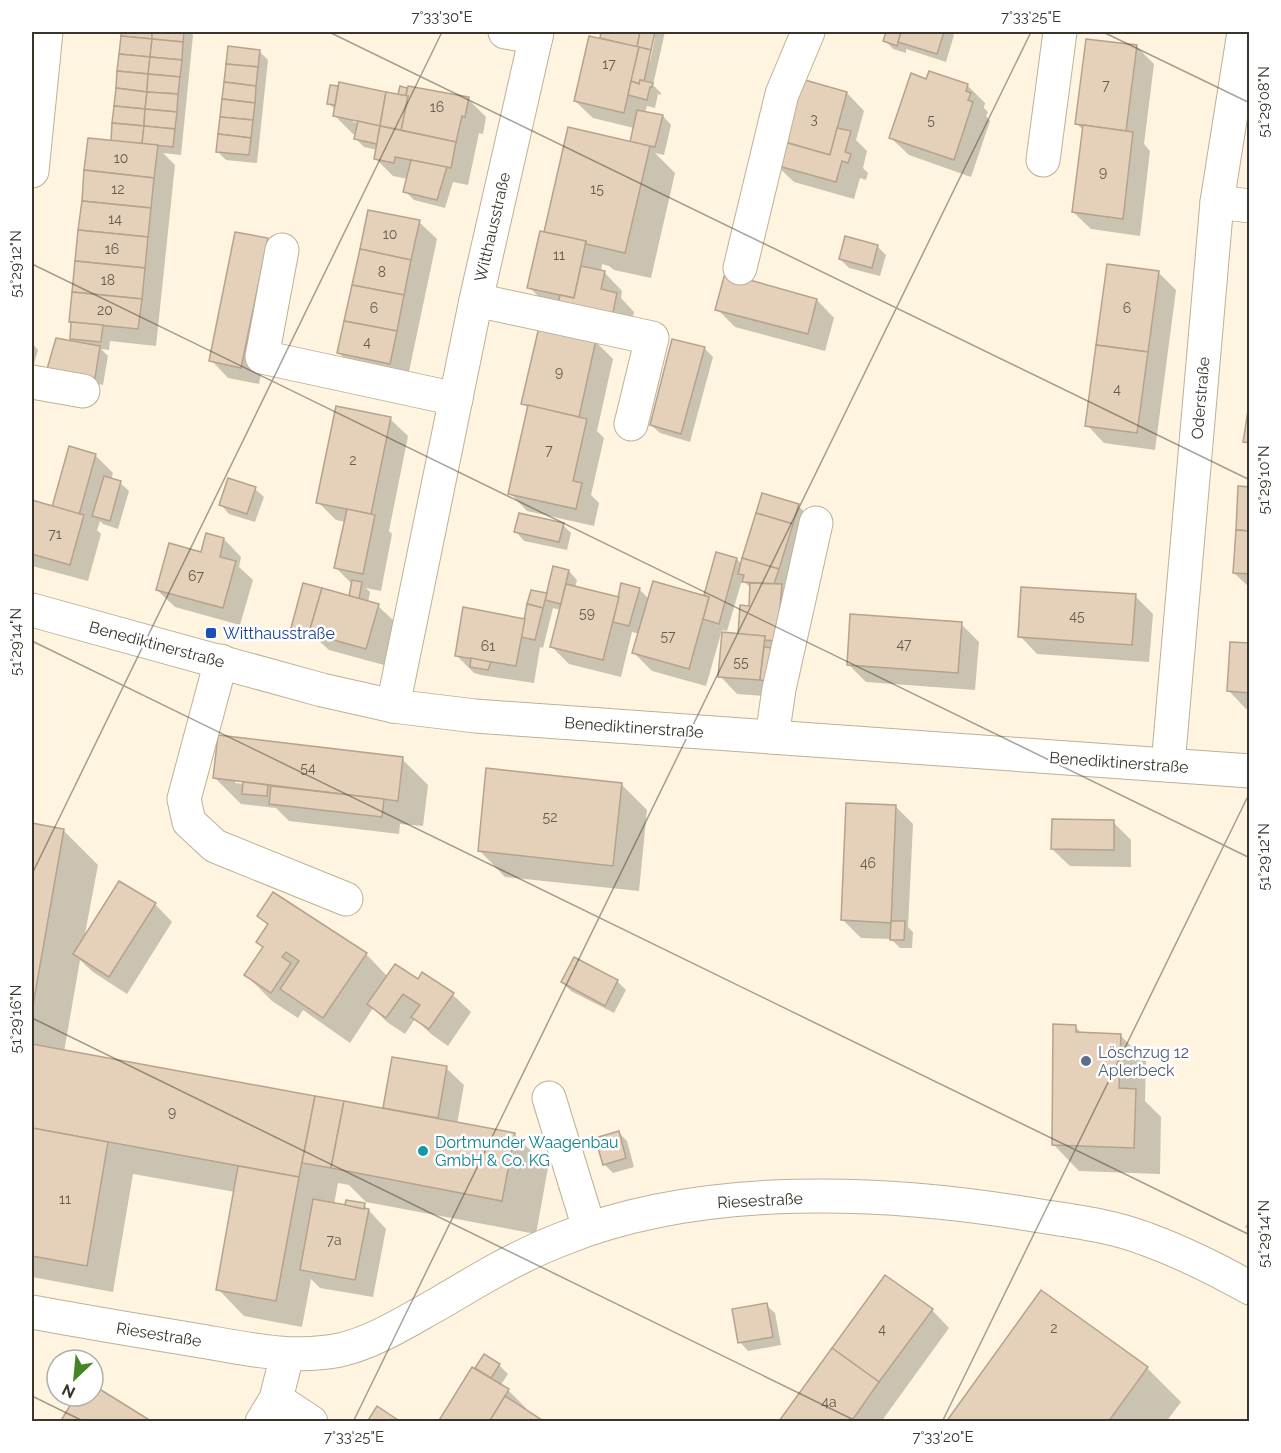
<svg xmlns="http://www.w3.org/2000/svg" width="1281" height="1453" viewBox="0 0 1281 1453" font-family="Raleway,sans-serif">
<rect width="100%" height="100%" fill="#fef4df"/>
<g fill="#0003" fill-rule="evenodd">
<path d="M123,32H189L193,35L181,155L163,153L175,165L156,346L110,341L109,350L101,349L108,356L103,385L57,377L77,344L71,338L112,142Z"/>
<path d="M603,32H665L653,85L661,93V95L658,94L655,108L647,106L645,113L663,116L671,125L664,155L655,153L675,173L651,278L614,270L609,266L602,264L601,272L605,273L622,291L621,298L634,312L629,338L547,305L529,287L546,233L631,143L634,128L593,118L575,101ZM652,38H655L650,61L648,58Z"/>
<path d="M887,32H950L954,35L946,62L906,49V53L893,49L885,40Z"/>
<path d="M1136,46L1154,64L1144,144L1150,151L1140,236L1091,229L1073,212L1084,131L1077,124Z"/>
<path d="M259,51L268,60L257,163L226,160L218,152Z"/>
<path d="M930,72L968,86L985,103L984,108L988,112L986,116L990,121L971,177L909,155L891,138Z"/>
<path d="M338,88L339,89L399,96L401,88L409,91L468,99L486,117L483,134L479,133L468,185L453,182L445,208L414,200L405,191L408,179L393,176L376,159L377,150L364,147L356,139L357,134H353L335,116L336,110L328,103ZM353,119L359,120V123L353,122Z"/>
<path d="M847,93L864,111L856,140L867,151L863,168L868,173L866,180L860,178L854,199L794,182L776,165Z"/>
<path d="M419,222L437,239L407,381L356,370L338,352Z"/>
<path d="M267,240L285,258L259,384L228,378L211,360Z"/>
<path d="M877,246L886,255L880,276L849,268L840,259Z"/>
<path d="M1158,272L1176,290L1155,450L1104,443L1087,425Z"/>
<path d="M817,300L834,318L825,351L735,327L717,309Z"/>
<path d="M596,342L613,359L597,431L604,438L591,495L599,503L594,526L527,511L510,493L529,409L523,403Z"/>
<path d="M32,343L38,350L32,371Z"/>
<path d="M704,348L713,357L690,442L660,433L651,425Z"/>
<path d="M390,419L408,436L389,531L392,534L381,591L366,588L370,592L368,603L378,606L396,623L384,665L329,650L319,641L301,636L292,628L350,598L353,585L336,568L346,522L336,520L318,502Z"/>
<path d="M70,448L96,456L113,473L111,480L120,483L129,491L118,529L103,524L100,521L97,530L101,534L88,581L32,566V502L53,509Z"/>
<path d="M255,489L264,497L255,522L229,514L221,505Z"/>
<path d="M1250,489V588L1234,573Z"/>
<path d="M798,506L807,514L801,531L797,530L810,543L796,586L785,583L784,588L799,603L778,697L737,694L720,676L750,608L752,589L742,580L727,631L722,630L706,686L652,671L634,653L640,634L632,632L621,677L569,664L552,647L561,610L553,608L543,648L540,647L534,683L481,675L474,673L456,655L524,621L569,571L577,580L575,588L619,599L639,589L650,600L654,583L710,599L705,595L717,554L737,559L742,565Z"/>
<path d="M563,525L571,533L567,550L524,541L516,532Z"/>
<path d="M224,539L241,557L239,567L253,580L240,625L175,607L157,590L202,554Z"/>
<path d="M1135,596L1153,614L1149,662L1037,654L1020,636Z"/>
<path d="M961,624L979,642L975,690L866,682L848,664Z"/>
<path d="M1250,645V709H1246L1229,691Z"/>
<path d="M402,759L428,785L423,826L400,824L399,834L289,821L276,808L241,804L215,778ZM236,780L264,783V786L235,783Z"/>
<path d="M621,784L647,810L639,891L505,877L479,850Z"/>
<path d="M895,806L913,824L908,927L913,932L912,948H900L891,939L861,938L843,920Z"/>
<path d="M1113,822L1131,840V867L1070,866L1052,849Z"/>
<path d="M32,825L64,831L98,865L84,939L155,904L172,922L127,994L93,972L80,960L64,1052L387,1111L384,1108L446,1068L464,1085L457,1124L514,1134L548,1168L536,1234L366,1202L349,1185L338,1183L334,1205L347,1207L364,1205L386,1229L373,1297L320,1288L311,1279L302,1327L244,1316L218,1289L235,1192L133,1174L113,1292L32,1277Z"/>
<path d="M259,916L366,954L388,977L453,995L471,1012L448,1046L431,1034L415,1019L405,1034L387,1022L373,1008L350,1043L303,1010L298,1018L272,1001L246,975L264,948L269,926Z"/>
<path d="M617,981L626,990L614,1013L571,991L562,982Z"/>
<path d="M1075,1027L1083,1034L1120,1035L1146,1061L1145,1101L1161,1117L1160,1174L1079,1171L1053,1144Z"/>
<path d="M619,1133L627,1141L634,1167L613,1173L604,1164Z"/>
<path d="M1250,1220V1231L1245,1227Z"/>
<path d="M885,1277L932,1310L949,1328L881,1422L780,1421Z"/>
<path d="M766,1305L775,1313L781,1345L748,1351L740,1342Z"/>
<path d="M485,1356L499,1365L508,1374L500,1386L508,1390L526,1408L525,1410L440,1422L482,1373L477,1368Z"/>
<path d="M1147,1368L1181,1402L1166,1422H948Z"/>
</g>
<g fill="#e5d0ba" stroke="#b6a28d" stroke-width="1.5">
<path d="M121,32H152V39L121,36Z"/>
<path d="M152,32H184L183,42L152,39Z"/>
<path d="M601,32H640L637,47L600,38Z"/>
<path d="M640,32H655L651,50L637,47Z"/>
<path d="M886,32H901L897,46L883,41Z"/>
<path d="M901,32H944L937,54L898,42Z"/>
<path d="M121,36L152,39L150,57L119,54Z"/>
<path d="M589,36L639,47L624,113L574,101Z"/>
<path d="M152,39L183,42L182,60L150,57Z"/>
<path d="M1086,39L1137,45L1126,131L1075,124Z"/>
<path d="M228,46L260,50L258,67L226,64Z"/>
<path d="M639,47L651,50L644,81L640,80L639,84L631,81Z"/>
<path d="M119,54L150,57L148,74L117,71Z"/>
<path d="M150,57L182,60L180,77L148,74Z"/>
<path d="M226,64L258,67L256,86L224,82Z"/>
<path d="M117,71L148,74L147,92L116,88Z"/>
<path d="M929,71L968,84L966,91L971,93L968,100L973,102L954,160L889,138L911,73L926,79Z"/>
<path d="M148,74L180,77L178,94L147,92Z"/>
<path d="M798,78L847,92L830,155L781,141Z"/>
<path d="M640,80L653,83L652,87H650L647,100L628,95L631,81L639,84Z"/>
<path d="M224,82L256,86L255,103L222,99Z"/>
<path d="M339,82L386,92L380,126L333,116Z"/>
<path d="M330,85L338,86L335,105L327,104Z"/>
<path d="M400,86L407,88L406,96L398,94Z"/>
<path d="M408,86L469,97L465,117L462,116L456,142L401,130L408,96H406Z"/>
<path d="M116,88L147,92L145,109L114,106Z"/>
<path d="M147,92L178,94L177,112L145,109Z"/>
<path d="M386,92L408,96L401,130L380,126Z"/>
<path d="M222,99L255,103L253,120L220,117Z"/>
<path d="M114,106L145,109L144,126L112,123Z"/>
<path d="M145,109L177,112L175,129L144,126Z"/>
<path d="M637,110L663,115L655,147L630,142Z"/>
<path d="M220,117L253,120L251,138L218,134Z"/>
<path d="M358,121L380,126L377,144L354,139Z"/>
<path d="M112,123L144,126L142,144L111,141Z"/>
<path d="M1083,125L1133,132L1123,219L1072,212Z"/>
<path d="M144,126L175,129L173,147L142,144Z"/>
<path d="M380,126L456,142L451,168L395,157L394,163L374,159Z"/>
<path d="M568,127L650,146L625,253L586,244V241L544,232Z"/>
<path d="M837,128L851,131L845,152L851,154L848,163L842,161L836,182L775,165L781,141L830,155Z"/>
<path d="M218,134L251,138L249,155L216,152Z"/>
<path d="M88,138L158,145L154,178L84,170Z"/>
<path d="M411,160L447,167L437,200L403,192Z"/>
<path d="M84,170L154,178L151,208L82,201Z"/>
<path d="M82,201L151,208L148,237L78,230Z"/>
<path d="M368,210L420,220L411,260L360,249Z"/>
<path d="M78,230L148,237L145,268L75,261Z"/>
<path d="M540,231L586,241L574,298L527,288Z"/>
<path d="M235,232L268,238L241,368L209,361Z"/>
<path d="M845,236L878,245L872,268L839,259Z"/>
<path d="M360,249L411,260L404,295L352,285Z"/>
<path d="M75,261L145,268L142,299L72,292Z"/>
<path d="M1107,264L1159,271L1148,352L1096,345Z"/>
<path d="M581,266L605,271L601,289L617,293L611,322L557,309L560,295L574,298Z"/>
<path d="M725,273L817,299L808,334L715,310Z"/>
<path d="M352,285L404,295L397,331L344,321Z"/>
<path d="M72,292L142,299L138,329L69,322Z"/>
<path d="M344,321L397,331L390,364L337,353Z"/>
<path d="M71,322L103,325L101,342L70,339Z"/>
<path d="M539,327L596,340L579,417L521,404Z"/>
<path d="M56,338L100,346L95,378L47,369Z"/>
<path d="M672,339L705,347L681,434L650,425Z"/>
<path d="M1096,345L1148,352L1137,433L1085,426Z"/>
<path d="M1250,398V443L1243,442Z"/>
<path d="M528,405L587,419L573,481L582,483L576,509L508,494Z"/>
<path d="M336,406L391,417L371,514L316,503Z"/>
<path d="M69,446L96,454L79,515L52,507Z"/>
<path d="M104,476L121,481L110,521L92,516Z"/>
<path d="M228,478L256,487L247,514L219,505Z"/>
<path d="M1238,486L1250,487V531L1236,530Z"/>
<path d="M762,493L799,504L793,524L756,513Z"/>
<path d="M32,500L84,515L70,565L32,554Z"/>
<path d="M347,509L375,515L363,574L334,568Z"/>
<path d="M519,513L564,523L559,542L514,532Z"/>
<path d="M756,513L793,524L779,569L742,558Z"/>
<path d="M1236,530L1250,531V574L1233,573Z"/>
<path d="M206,533L224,538L220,557L236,561L223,608L156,590L169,543L201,552Z"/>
<path d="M716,552L737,558L719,624L703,619L709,597L704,595Z"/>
<path d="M742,558L779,569L774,584L742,582L744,575L738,574Z"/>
<path d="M553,566L569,570L561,604L545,600Z"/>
<path d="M352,580L362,582L359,599L349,596Z"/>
<path d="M653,581L709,597L689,669L632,653Z"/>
<path d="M303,583L322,588L309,633L291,628Z"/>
<path d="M621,583L640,588L629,626L613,622Z"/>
<path d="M750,583L782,584L777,641L764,640L765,636L738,634L740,605L749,606Z"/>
<path d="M566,584L619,597L603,660L550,647Z"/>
<path d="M1021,587L1136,594L1132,645L1018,637Z"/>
<path d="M322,588L379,604L366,649L309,633Z"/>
<path d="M531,590L547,593L543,608L527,604Z"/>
<path d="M527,604L543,608L535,640L521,637Z"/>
<path d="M463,607L525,619L516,666L455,656Z"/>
<path d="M850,614L962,622L958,673L847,665Z"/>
<path d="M722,632L765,636L760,680L718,677Z"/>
<path d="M1230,642L1250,643V693L1227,691Z"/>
<path d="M764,647L772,648L769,681L760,680Z"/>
<path d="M471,658L491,662L488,670L470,667Z"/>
<path d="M218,735L403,757L398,801L213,778Z"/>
<path d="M486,768L622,783L613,866L478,851Z"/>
<path d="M243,782L268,785L267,796L242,794Z"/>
<path d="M271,786L384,799L382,817L269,804Z"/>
<path d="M846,803L896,805L891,923L841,920Z"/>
<path d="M1052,819L1114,820V850L1051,849Z"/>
<path d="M32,823L64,829L32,1011Z"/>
<path d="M119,881L156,903L109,977L73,954Z"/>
<path d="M273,892L367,953L323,1018L280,989L299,961L286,952L282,957L291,963L271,993L244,975L263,947L256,942L268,924L257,916Z"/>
<path d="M891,921H905L904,940H890Z"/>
<path d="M574,957L618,980L605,1006L561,982Z"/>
<path d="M395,964L418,979L422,972L454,993L429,1029L411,1017L420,1005L403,994L386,1018L367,1004Z"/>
<path d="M1053,1024L1076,1025V1032L1121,1034L1119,1088L1136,1089L1134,1148L1052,1145Z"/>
<path d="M32,1044L315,1096L299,1177L32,1128Z"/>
<path d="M392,1057L447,1066L438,1118L383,1108Z"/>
<path d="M315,1096L344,1101L331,1168L302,1163Z"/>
<path d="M344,1101L515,1133L502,1201L331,1168Z"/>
<path d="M32,1128L108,1142L87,1266L32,1256Z"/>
<path d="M619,1131L626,1158L603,1165L595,1138Z"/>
<path d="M238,1166L299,1177L276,1301L216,1290Z"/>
<path d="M313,1199L369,1209L355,1280L300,1270Z"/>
<path d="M346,1200L365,1203L364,1209L345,1205Z"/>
<path d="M885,1275L933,1309L879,1382L832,1348Z"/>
<path d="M1041,1290L1148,1367L1108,1422H946Z"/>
<path d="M767,1303L773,1337L738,1343L732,1309Z"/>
<path d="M832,1348L879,1382L851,1422L779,1421Z"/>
<path d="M484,1354L500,1364L491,1378L475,1368Z"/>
<path d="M472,1367L509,1389L505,1396L489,1422H438Z"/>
<path d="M93,1385L151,1421L150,1422H60L76,1396H93Z"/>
<path d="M505,1396L545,1422H489Z"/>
<path d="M377,1406L401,1422H367Z"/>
</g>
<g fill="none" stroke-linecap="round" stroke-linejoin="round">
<defs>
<g id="minor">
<path d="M505,32L536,37"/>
<path d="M1043,160L1060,32"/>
<path d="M32,171L46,32"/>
<path d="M1217,202L1250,206"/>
<path d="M282,250L262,357L456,399"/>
<path d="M740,268L782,94L808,32"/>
<path d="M476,300L652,338L631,424"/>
<path d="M32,382L83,391"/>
<path d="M32,610L322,690L393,706L475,716L1250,771"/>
<path d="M221,661L184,799L189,822L215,846L346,899"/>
<path d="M393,706L476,300L537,32"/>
<path d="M772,737L779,689L816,523"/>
<path d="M1168,765L1217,202L1244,32"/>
<path d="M549,1098L589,1228"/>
<path d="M32,1312C86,1322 140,1331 195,1340C243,1348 291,1360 340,1350C375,1342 407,1321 438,1304C478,1280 518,1256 562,1239C703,1182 886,1190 1034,1215C1072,1221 1110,1225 1146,1239C1182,1252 1216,1269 1250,1288"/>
<path d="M276,1399L311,1422"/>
<path d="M262,1422L276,1399L287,1355"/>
</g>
</defs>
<use href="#minor" stroke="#bdb197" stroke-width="35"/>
<use href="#minor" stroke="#fff" stroke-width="33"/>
</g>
<path fill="none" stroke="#3a352b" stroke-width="1.5" stroke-opacity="0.45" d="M329,32L1250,480M1103,32L1250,103M32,264L1250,858M32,641L1250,1235M32,874L442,32M32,1018L858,1422M32,1396L85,1422M353,1422L1031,32M942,1422L1250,792"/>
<rect fill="#1a4fb4" stroke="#fff" stroke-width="2" x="205" y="627" width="12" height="12" rx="3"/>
<circle fill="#5c6f8a" stroke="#fff" stroke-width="2" cx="1086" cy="1061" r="6"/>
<circle fill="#0f9aa8" stroke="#fff" stroke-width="2" cx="423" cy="1151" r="6"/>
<g text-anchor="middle" stroke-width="5" stroke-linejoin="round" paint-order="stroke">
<g font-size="14" fill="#655c4f">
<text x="609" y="69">17</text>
<text x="1106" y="90">7</text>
<text x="437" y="112">16</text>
<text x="814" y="124">3</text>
<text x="931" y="125">5</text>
<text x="121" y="163">10</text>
<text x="1103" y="177">9</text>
<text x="118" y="194">12</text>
<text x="597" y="194">15</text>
<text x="115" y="224">14</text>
<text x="390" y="239">10</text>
<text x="112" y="254">16</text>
<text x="559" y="260">11</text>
<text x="382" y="277">8</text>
<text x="108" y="285">18</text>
<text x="374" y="313">6</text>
<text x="1127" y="313">6</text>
<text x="105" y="315">20</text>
<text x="367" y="347">4</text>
<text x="559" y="377">9</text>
<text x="1117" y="394">4</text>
<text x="549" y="455">7</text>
<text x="353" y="465">2</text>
<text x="55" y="539">71</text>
<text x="196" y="581">67</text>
<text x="587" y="618">59</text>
<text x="1077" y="621">45</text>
<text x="668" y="641">57</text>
<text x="904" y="649">47</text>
<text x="488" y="651">61</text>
<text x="741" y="667">55</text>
<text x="308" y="773">54</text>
<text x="550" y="822">52</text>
<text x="868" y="868">46</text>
<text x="172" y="1117">9</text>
<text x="65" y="1204">11</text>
<text x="334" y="1245">7a</text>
<text x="1054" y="1333">2</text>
<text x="882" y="1334">4</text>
<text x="829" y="1407">4a</text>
</g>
<g font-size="16" fill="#3a352b" stroke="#fff">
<text transform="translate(492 227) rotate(-77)" y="6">Witthausstraße</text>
<text transform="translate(1200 398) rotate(-85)" y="6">Oderstraße</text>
<text transform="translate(157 644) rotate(15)" y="6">Benediktinerstraße</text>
<text transform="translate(634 727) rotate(4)" y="6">Benediktinerstraße</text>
<text transform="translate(1119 762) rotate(4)" y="6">Benediktinerstraße</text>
<text transform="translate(760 1200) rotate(-3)" y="6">Riesestraße</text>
<text transform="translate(159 1334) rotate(9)" y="6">Riesestraße</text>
</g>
<g font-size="16" fill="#164399" stroke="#fff" text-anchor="start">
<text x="223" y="639">Witthausstraße</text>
</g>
<g font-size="16" fill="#4e5e75" stroke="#fff" text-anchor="start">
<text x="1098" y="1058">Löschzug 12<tspan x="1098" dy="18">Aplerbeck</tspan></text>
</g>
<g font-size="16" fill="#0d838f" stroke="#fff" text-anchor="start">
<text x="435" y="1148">Dortmunder Waagenbau<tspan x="435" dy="18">GmbH &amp; Co. KG</tspan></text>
</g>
</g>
<rect width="1281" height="1453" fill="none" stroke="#ffffff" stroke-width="66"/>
<g transform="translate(75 1378) rotate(206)"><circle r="28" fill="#ffffff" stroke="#b0aeaa" stroke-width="1.5"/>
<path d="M0-4.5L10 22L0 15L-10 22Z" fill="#468525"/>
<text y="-9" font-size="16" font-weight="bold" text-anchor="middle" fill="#3a352b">N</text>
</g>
<rect x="33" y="33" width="1215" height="1387" fill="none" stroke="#3a352b" stroke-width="2"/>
<g font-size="15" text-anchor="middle" fill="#3a352b">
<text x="442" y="22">7°33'30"E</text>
<text x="1031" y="22">7°33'25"E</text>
<text transform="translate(1264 102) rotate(-90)" y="5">51°29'08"N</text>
<text transform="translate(16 264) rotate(-90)" y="5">51°29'12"N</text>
<text transform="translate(1264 480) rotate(-90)" y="5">51°29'10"N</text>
<text transform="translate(16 642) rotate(-90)" y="5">51°29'14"N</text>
<text transform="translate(1264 857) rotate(-90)" y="5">51°29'12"N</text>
<text transform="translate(16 1019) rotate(-90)" y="5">51°29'16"N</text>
<text transform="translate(1264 1234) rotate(-90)" y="5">51°29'14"N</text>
<text x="354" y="1442">7°33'25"E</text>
<text x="943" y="1442">7°33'20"E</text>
</g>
</svg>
